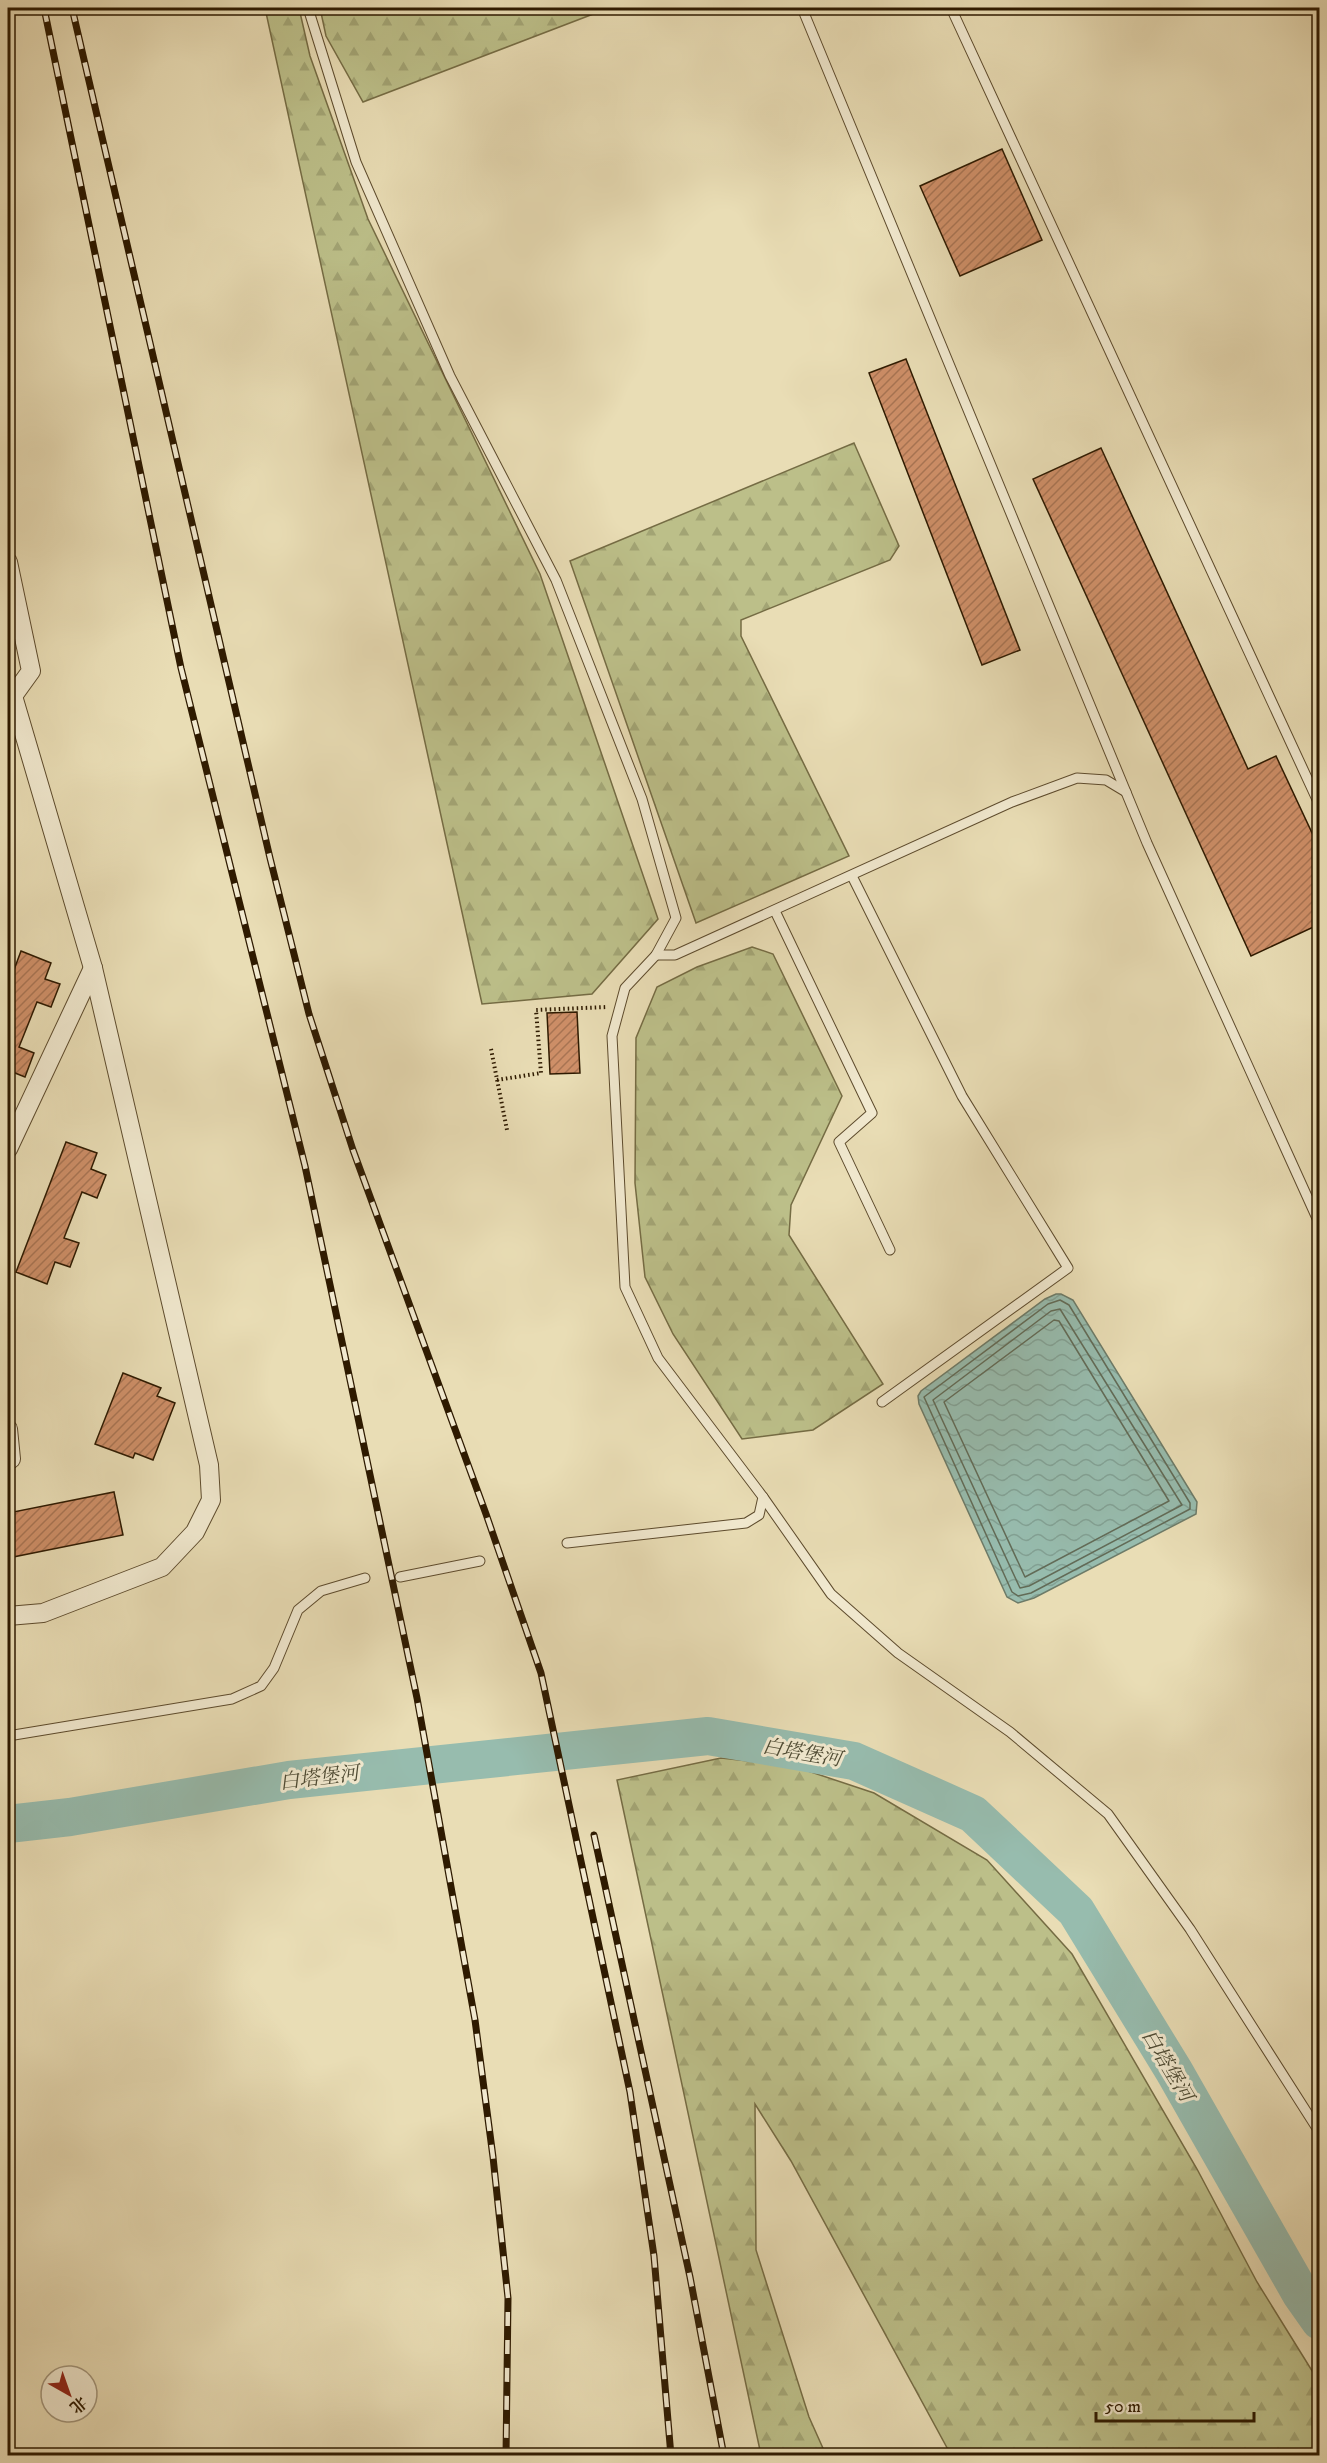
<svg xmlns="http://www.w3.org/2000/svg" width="1327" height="2463" viewBox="0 0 1327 2463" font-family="'IM FELL DW Pica','Noto Serif SC',serif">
<defs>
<pattern id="forest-firs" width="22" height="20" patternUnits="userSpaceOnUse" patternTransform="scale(1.5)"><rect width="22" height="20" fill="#bcbf89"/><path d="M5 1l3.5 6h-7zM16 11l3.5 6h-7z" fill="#a2a474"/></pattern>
<pattern id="water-waves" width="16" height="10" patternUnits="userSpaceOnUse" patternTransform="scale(1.5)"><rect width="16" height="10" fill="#97bcae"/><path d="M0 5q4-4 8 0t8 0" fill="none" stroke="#82a194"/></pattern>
<pattern id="building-hatch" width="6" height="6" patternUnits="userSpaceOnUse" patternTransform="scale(1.5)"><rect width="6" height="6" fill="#ce8f68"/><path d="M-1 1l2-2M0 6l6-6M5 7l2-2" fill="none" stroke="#a87453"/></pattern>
</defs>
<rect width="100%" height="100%" fill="#e9ddb5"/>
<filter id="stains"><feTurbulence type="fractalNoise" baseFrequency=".00333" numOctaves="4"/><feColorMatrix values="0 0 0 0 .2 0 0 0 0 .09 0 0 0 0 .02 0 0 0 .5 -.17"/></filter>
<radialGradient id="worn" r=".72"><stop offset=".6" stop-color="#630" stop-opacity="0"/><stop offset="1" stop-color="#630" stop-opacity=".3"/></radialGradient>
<g fill="url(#forest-firs)" stroke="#756c44" stroke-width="1.5">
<path d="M265,8H299L310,56L368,219L540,574L658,919L592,994L482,1004Z"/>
<path d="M320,8H609L363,102L326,36Z"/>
<path d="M854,443L899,546L890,560L741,620V636L849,856L696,923L570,561Z"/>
<path d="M752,947L773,954L842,1096L791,1205L789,1235L883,1384L813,1430L742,1439L673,1334L645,1277L635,1183L636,1038L657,987L697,967Z"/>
<path d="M721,1758L793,1766L874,1793L987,1860L1072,1954L1197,2169L1257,2282L1319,2382V2455H951L791,2161L755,2104L756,2250L809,2417L826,2455H761L617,1780Z"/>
</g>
<path fill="url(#water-waves)" stroke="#6d7b68" stroke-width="1.5" d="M1056,1294H1061L1073,1300L1197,1502L1196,1514L1034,1598L1018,1603L1007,1597L919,1404L918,1396L921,1391L1045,1299Z"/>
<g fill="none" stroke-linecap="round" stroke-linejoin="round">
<g stroke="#626b57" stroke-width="1.5">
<path d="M1060,1300L1069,1305L1190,1503V1509L1031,1593L1018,1596L1012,1592L924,1397L1048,1304Z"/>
<path d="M1060,1309L1182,1505L1029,1586L1020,1588L933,1400L1051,1311Z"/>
<path d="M1054,1320L1059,1321L1169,1501L1025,1577L944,1402Z"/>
</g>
<path stroke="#97bcae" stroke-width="38" d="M8,1824L70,1817L289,1780L708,1736L854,1761L973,1814L1076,1911L1174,2071L1301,2294L1320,2321"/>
</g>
<g fill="url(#building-hatch)" stroke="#2e1a00" stroke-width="1.5">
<path d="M1002,149L1042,240L960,276L920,186Z"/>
<path d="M906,359L1020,650L982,665L869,373Z"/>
<path d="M1101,448L1248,769L1276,756L1320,850V924L1251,956L1033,479Z"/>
<path d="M21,951L51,963L45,979L60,984L51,1007L37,1002L19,1047L34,1053L25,1077L10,1071L8,1074V986Z"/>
<path d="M577,1012L580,1073L550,1074L547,1013Z"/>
<path d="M66,1142L97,1153L91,1169L106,1175L97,1198L82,1192L64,1238L79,1243L70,1267L55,1262L47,1284L16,1272Z"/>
<path d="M123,1373L161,1388L157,1396L175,1403L153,1460L135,1453L133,1458L95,1444Z"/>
<path d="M114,1492L123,1535L8,1558V1513Z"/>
</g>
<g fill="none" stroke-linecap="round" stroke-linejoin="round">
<defs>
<g id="service">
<path d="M308,8L356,162L450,376L556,580L642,799L676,918L656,955L625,988L612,1036L625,1287L658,1358L763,1497L759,1515L746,1523L567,1543"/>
<path d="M802,8L1147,843L1320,1225"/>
<path d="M951,8L1320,806"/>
<path d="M852,876L962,1096L1068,1268L882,1402"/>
<path d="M775,911L872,1113L839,1142L890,1250"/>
<path d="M656,955H675L1012,802L1077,778L1106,780L1126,792"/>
<path d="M763,1497L831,1594L898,1653L1010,1732L1108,1814L1190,1929L1320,2133"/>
<path d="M400,1577L480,1561"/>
<path d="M8,1736L232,1699L261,1686L274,1668L298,1610L321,1591L365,1578"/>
</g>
<g id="minor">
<path d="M8,562L31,671L13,696L8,698"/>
<path d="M8,1149L93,968"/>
<path d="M8,1429L11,1459H8"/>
<path d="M8,1616L43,1613L162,1567L195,1532L211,1500L209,1465L93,968L13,696"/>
</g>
</defs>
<use href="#service" stroke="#5d4b2d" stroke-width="11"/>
<use href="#minor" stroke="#5d4b2d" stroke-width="20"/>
<g stroke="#2e1a00" stroke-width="4" stroke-dasharray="1.5 3" stroke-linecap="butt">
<path d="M491,1049L507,1130"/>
<path d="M497,1080L541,1073L536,1010L607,1007"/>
</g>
<use href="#service" stroke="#f1e9cf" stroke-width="9"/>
<use href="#minor" stroke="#f1e9cf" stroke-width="18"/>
<defs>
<g id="rail">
<path d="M44,8L181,668L305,1166L417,1698L475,2020L493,2157L508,2298L506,2456"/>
<path d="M72,8L270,858L309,1014L353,1150L486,1514L541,1673L630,2092L654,2256L671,2456"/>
<path d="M594,1835L690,2277L724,2456"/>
</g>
</defs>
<use href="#rail" stroke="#2e1a00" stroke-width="7"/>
<use href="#rail" stroke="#f1e9cf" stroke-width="4.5" stroke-dasharray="14" stroke-linecap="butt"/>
</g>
<g text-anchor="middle" stroke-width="6" stroke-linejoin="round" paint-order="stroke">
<g font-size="20" font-style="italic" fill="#4e4b34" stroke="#f1e9cf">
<text transform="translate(802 1752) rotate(10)" y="7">白塔堡河</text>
<text transform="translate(319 1777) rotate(-7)" y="7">白塔堡河</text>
<text transform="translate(1168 2065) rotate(59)" y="7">白塔堡河</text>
</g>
</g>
<rect width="1327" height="2463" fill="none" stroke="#e9ddb5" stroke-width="30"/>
<rect x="9" y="9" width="1309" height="2445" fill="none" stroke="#2e1a00" stroke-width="3"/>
<rect x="15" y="15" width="1297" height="2433" fill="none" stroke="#2e1a00" stroke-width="1.5"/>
<g transform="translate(69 2394) rotate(140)"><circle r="28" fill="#f1e9cf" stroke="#a3967c" stroke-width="1.5"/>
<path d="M0-4.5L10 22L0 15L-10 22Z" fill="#8f2418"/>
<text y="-9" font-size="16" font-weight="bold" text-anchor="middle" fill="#2e1a00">北</text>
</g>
<path d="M1096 2412v9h158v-9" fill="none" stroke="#2e1a00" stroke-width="3"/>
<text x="1105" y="2412" font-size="18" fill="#2e1a00" stroke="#f1e9cf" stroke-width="4.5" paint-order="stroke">50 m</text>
<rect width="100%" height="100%" filter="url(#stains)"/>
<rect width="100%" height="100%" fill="url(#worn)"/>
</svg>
